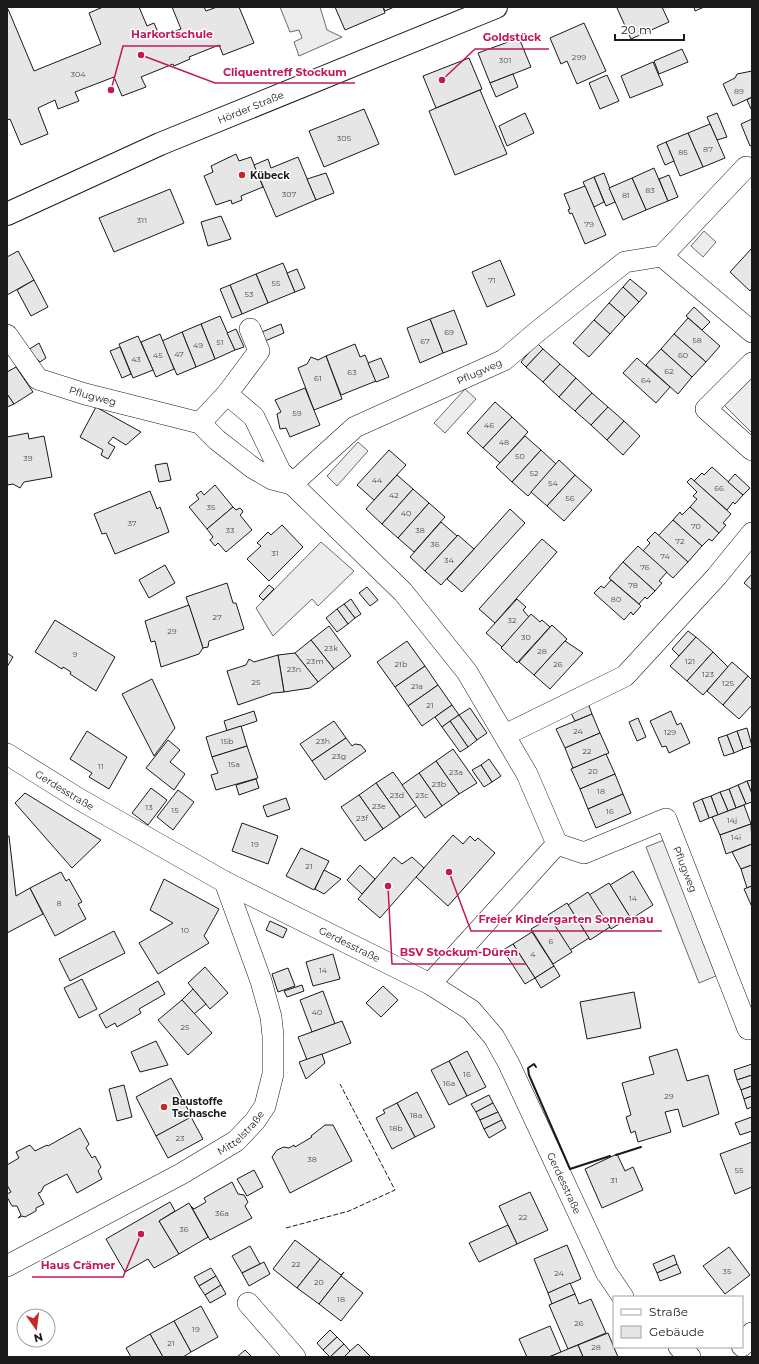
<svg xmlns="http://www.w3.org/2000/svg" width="759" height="1364" viewBox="0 0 759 1364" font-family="Montserrat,sans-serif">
<rect width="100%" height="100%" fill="#fff"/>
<g fill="#ededed" stroke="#6a6a6a">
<path d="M280,7H320L327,30L342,37L299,56L294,42L302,38L299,30L290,32Z"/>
<path d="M704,231L716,242L703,257L691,246Z"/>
<path d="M752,377V433L724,405Z"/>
<path d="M465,389L476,399L445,433L434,423Z"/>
<path d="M358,442L368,451L337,486L327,476Z"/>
<path d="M321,542L354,571L318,606L312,599L273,636L256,608Z"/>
<path d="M664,840L716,976L699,983L646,847Z"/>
</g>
<g fill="#e6e6e6" stroke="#1a1a1a">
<path d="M103,7H139L147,26L154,23L160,37L181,29L172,7H204L206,11L217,7H239L254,43L223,55L219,45L189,57L190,59L174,66L173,64L141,77L146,87L122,96L114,77L75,92L79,101L58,109L55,100L38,108L48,134L21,145L10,119L7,120V10L8,9L34,71L101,44L89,13Z"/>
<path d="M335,7H383L385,13L345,30Z"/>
<path d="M383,7H394L385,11Z"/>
<path d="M619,7H662L669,22L631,39L617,8Z"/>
<path d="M694,7H704L695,11Z"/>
<path d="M584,23L606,71L577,84L567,61L561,64L550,38Z"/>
<path d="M519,38L531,67L490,83L478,53Z"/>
<path d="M682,49L688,62L659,74L654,61Z"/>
<path d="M469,58L482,89L436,108L423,76Z"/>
<path d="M653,62L663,85L630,98L621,76Z"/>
<path d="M752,71V97L733,106L723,84L735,78L737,74Z"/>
<path d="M513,74L518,87L496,97L490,83Z"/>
<path d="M607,75L619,101L600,109L589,83Z"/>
<path d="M480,90L507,154L455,175L429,111Z"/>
<path d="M752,97V109H751L747,100Z"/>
<path d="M364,109L379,144L324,167L309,131Z"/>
<path d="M525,113L534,133L507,146L499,126Z"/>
<path d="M717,113L727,137L717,140L707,117Z"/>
<path d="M752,119V145L750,146L741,124Z"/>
<path d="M710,124L725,158L703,167L688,133Z"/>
<path d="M688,133L703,167L680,176L666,142Z"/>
<path d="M666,142L674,161L665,165L657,146Z"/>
<path d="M236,154L239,161L251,157L263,187L241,196L242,200L232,204L231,200L216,205L204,176L213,172L211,166Z"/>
<path d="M298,157L316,200L276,217L254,165L268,159L271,168Z"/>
<path d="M654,168L668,201L646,210L632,178Z"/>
<path d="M326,173L334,193L316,200L307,179Z"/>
<path d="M604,173L615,202L606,206L594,177Z"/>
<path d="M669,175L678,197L668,201L659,179Z"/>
<path d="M594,177L604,202L594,207L583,182Z"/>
<path d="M632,178L646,210L623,220L609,188Z"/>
<path d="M585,186L606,235L585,244L572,213L570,214L568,210L570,209L564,194Z"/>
<path d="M170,189L184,223L114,252L99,218Z"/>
<path d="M221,216L231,239L208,246L201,222Z"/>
<path d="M752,248V288L750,291L730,272Z"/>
<path d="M18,251L34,280L7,295V257Z"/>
<path d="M500,260L515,295L487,307L472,272Z"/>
<path d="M283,263L295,292L268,303L256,274Z"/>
<path d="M297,269L305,288L295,292L287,273Z"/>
<path d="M256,274L268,303L242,314L230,285Z"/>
<path d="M630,279L647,293L639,302L623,287Z"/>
<path d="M34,280L48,307L31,316L17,290Z"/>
<path d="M230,285L242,314L232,318L220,289Z"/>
<path d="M623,287L639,302L625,317L609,303Z"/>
<path d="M609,303L625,317L610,334L594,320Z"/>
<path d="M694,307L710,322L702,330L686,316Z"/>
<path d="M454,310L467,344L443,353L430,319Z"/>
<path d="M220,316L235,350L215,359L201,324Z"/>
<path d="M688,318L720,346L706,362L674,334Z"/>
<path d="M430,319L443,353L420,363L407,328Z"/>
<path d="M594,320L610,334L589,357L573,343Z"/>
<path d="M201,324L215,359L196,367L182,332Z"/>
<path d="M281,324L284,333L265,341L262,332Z"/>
<path d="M236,329L244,347L235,350L227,333Z"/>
<path d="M182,332L196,367L177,375L162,341Z"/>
<path d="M160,334L174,369L156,377L141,342Z"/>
<path d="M674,334L706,362L692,377L661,349Z"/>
<path d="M138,336L153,370L133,378L119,344Z"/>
<path d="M39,343L46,358L40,362L28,350Z"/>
<path d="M537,343L543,349L526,367L521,362Z"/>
<path d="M355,344L360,357L365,355L376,381L341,395L326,356Z"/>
<path d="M120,347L131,374L122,378L110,351Z"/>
<path d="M543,349L560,364L543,382L526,367Z"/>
<path d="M661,349L692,377L678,394L646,365Z"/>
<path d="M326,356L342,399L314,410L298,368L307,364L311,357L318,360Z"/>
<path d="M381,358L389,377L376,382L368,363Z"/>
<path d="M637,358L670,387L656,403L623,373Z"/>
<path d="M560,364L576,378L559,397L543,382Z"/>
<path d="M16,367L33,392L14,404L7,394V372Z"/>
<path d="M576,378L592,393L575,411L559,397Z"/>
<path d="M305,388L320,425L290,437L286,428L280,429L277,414L281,412L275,400Z"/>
<path d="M592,393L608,407L591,425L575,411Z"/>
<path d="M7,394L14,404L7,407Z"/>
<path d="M495,402L512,417L483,448L467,433Z"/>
<path d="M96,407L141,432L126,445L113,437L108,443L115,447L108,459L101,455L103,450L80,437Z"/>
<path d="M608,407L624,421L607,440L591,425Z"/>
<path d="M512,417L528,432L500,463L483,448Z"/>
<path d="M624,421L640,436L623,455L607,440Z"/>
<path d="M28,433L29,439L44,436L52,477L24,482L20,488L13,484L7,485V437Z"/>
<path d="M525,436L541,450L512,482L496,467Z"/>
<path d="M389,450L406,465L374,500L357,485Z"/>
<path d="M541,450L556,464L528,496L512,482Z"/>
<path d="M559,460L575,475L547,506L531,492Z"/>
<path d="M167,463L171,480L159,482L155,465Z"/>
<path d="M712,467L743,495L735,504L733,502L727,510L694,481L702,473L704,475Z"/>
<path d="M735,474L750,488L743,495L728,482Z"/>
<path d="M397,475L413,489L382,524L366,509Z"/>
<path d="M575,475L592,490L564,521L547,506Z"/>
<path d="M691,478L731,514L723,523L726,525L719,533L690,507L697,499L693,496L697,492L687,482Z"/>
<path d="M215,485L233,507L207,529L189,507L199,499L196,495L201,491L204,495Z"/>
<path d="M413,489L429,503L398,538L382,524Z"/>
<path d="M150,491L157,509L160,507L169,532L115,554L106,533L102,534L94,514Z"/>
<path d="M429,503L445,517L414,552L398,538Z"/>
<path d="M233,507L236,510L240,508L242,510L243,512L240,515L252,530L226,552L218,543L215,546L210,540L213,537L207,529Z"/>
<path d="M690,507L719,533L712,541L709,539L702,546L673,520L680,512L682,515Z"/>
<path d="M510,509L525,523L462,592L447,579Z"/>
<path d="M673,520L702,546L688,562L658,536Z"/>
<path d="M441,522L457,536L425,571L410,557Z"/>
<path d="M282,525L303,547L269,581L247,559L261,546L257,543L268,532L271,535Z"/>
<path d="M655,532L688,562L673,578L643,551L650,543L647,540Z"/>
<path d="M458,535L474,549L441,585L425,571Z"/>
<path d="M542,539L557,552L495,623L479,609Z"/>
<path d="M638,546L667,572L659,581L662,583L655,591L623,562Z"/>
<path d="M623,562L655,591L647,599L645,597L639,604L609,578Z"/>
<path d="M165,565L175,583L149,598L139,580Z"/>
<path d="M752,574V590L744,583Z"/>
<path d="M611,580L641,606L633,615L631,612L624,620L594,593L601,586L604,588Z"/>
<path d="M227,583L233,603H236L244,629L209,641L208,647L203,648L186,597Z"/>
<path d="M269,585L274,589L263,600L259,596Z"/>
<path d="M367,587L378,600L370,606L359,593Z"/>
<path d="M351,599L361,614L355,618L344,604Z"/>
<path d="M517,599L526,607L523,610L529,617L502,647L486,633Z"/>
<path d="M344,604L355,618L348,624L337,609Z"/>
<path d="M189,605L203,648L199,654L161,667L155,641L151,642L145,621Z"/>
<path d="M337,609L348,624L337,632L326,618Z"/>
<path d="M531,614L540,622L542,620L550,627L517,663L501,648Z"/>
<path d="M55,620L115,657L96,691L70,674L71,672L63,667L62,669L35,652Z"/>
<path d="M552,625L567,639L534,675L519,662Z"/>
<path d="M329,626L351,656L334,669L311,640Z"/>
<path d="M688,631L696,637L679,656L672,649Z"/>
<path d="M696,637L713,652L687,681L670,666Z"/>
<path d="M311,640L334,669L318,682L295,653Z"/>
<path d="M407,641L425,666L395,687L377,662Z"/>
<path d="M565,641L583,653L550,689L534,675Z"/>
<path d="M713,652L728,667L703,695L687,681Z"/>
<path d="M7,653L13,657L7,667Z"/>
<path d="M295,653L318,682L310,688L284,692L278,655Z"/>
<path d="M278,655L284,692L273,693L238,705L227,671L246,665L249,659L254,662Z"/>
<path d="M732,662L748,676L723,705L707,691Z"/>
<path d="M425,666L438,685L408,706L395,687Z"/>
<path d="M748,676L752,680V705L739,719L723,705Z"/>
<path d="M152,679L175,728L154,756L122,694Z"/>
<path d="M438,685L452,705L422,726L408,706Z"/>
<path d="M588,703L592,714L575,721L570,711Z"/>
<path d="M452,705L459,715L442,727L435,717Z"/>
<path d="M470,708L487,733L477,740L459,715Z"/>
<path d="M254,711L257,721L227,731L224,721Z"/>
<path d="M671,711L677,725L681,723L690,743L669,753L666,746L662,747L650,721Z"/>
<path d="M592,714L600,733L565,748L556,729Z"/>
<path d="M459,715L477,740L468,747L450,721Z"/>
<path d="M638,718L646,737L637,741L629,722Z"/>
<path d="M334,721L346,738L312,761L300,744Z"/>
<path d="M450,721L468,747L460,752L442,727Z"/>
<path d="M241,726L247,746L212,757L206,737Z"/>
<path d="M747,728L752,746L743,749L737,731Z"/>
<path d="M87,731L127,757L109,789L89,777L92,773L70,759Z"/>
<path d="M737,731L743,749L734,753L727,735Z"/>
<path d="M600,733L609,753L573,768L565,748Z"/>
<path d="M727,735L734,753L724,756L718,738Z"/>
<path d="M346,738L352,746L355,744L361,745L366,751L325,780L312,761Z"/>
<path d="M168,740L180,750L170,762L185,774L174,790L146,768Z"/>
<path d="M247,746L258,778L216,790L211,775L218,773L212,757Z"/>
<path d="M453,749L477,783L459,794L436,761Z"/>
<path d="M606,754L615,774L580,789L571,769Z"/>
<path d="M489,759L501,776L492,782L481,765Z"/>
<path d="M436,761L459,794L442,806L419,773Z"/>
<path d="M481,765L492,782L484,787L472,770Z"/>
<path d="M393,772L417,805L400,817L376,783Z"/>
<path d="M419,773L442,806L425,818L402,785Z"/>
<path d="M615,774L623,794L588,809L580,789Z"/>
<path d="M256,779L259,788L239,795L236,785Z"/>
<path d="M752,780V794L747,781Z"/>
<path d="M747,781L752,794V802L746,804L738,785Z"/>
<path d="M376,783L400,817L383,829L359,795Z"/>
<path d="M738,785L746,804L736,808L729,789Z"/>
<path d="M151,788L167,800L148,825L132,813Z"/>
<path d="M729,789L736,808L728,811L720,792Z"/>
<path d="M178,790L194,802L173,830L157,817Z"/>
<path d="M720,792L728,811L718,815L711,796Z"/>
<path d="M25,793L101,840L72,868L15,803Z"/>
<path d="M623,794L631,813L596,828L588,809Z"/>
<path d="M359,795L383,829L365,841L341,807Z"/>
<path d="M711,796L718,815L709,818L702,799Z"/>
<path d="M286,798L290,809L267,817L263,806Z"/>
<path d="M702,799L709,818L700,822L693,803Z"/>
<path d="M744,805L751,824L720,835L712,817Z"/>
<path d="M242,823L278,836L268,864L232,851Z"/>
<path d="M751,824L752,844L726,854L720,835Z"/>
<path d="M453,835L463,844L470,836L475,841L478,838L495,853L448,906L416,877Z"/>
<path d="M7,836H9L16,896L30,888L43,914L7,933Z"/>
<path d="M752,844V865L741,869L732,852Z"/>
<path d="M301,848L329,861L314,890L286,876Z"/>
<path d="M394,857L402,864L412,857L424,868L380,918L358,899Z"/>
<path d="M360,865L375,879L362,894L347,880Z"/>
<path d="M752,865V886L747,888L741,869Z"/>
<path d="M324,870L341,879L324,894L315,889Z"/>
<path d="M633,871L653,905L631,919L610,885Z"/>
<path d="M61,872L66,881L69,879L82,902L78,904L86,919L55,936L30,888Z"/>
<path d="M164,879L219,909L204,936L209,943L158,974L139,943L173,923L150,910Z"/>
<path d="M609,883L630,917L611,929L589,895Z"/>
<path d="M752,886V907L744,889Z"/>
<path d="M588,892L610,927L590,940L568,905Z"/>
<path d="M567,903L589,938L570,950L548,915Z"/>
<path d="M550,918L572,952L553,964L531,929Z"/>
<path d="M270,921L287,929L283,938L266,930Z"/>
<path d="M114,931L125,953L70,981L59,959Z"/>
<path d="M532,932L554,966L535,978L513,944Z"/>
<path d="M513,944L535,978L525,984L503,950Z"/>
<path d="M333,954L340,979L313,986L306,962Z"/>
<path d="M554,966L560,976L541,988L535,978Z"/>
<path d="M205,967L228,993L210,1009L188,983Z"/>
<path d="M288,968L295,986L278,992L272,974Z"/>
<path d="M82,979L97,1009L79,1018L64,988Z"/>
<path d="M158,981L165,994L139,1009L141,1013L117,1027L115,1023L106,1028L99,1015Z"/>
<path d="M302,985L304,991L287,997L284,991Z"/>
<path d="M383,986L398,1000L381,1017L366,1003Z"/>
<path d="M193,989L206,1004L194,1014L182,1000Z"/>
<path d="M323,991L335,1024L312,1032L300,1000Z"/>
<path d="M634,992L641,1028L587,1039L580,1002Z"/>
<path d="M182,1000L212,1033L188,1055L158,1020Z"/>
<path d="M342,1021L351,1043L307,1060L298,1037Z"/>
<path d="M156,1041L168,1065L140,1072L131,1052Z"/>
<path d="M677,1049L687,1081L708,1075L719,1114L683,1127L678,1109L665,1112L671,1132L638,1142L635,1131L631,1133L626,1117L631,1115L622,1083L654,1074L649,1057Z"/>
<path d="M467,1051L486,1087L467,1096L449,1061Z"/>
<path d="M322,1054L325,1063L306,1079L299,1062Z"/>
<path d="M449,1061L467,1096L449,1105L431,1070Z"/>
<path d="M752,1064V1075L737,1080L734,1070Z"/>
<path d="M752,1075V1086L741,1090L737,1080Z"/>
<path d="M171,1078L192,1117L156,1136L136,1097Z"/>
<path d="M124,1085L132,1117L117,1121L109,1089Z"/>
<path d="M752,1086V1096L744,1099L741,1090Z"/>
<path d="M417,1092L435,1127L415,1137L397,1103Z"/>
<path d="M489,1095L493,1103L476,1112L471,1104Z"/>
<path d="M752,1096V1107L747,1109L744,1099Z"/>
<path d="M397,1103L415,1137L392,1149L376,1118L385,1113L383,1110Z"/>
<path d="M493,1103L498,1112L480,1120L476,1112Z"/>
<path d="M498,1112L502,1120L484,1129L480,1120Z"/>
<path d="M191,1117L203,1139L168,1158L156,1136Z"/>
<path d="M752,1117V1131L740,1135L735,1123Z"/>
<path d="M502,1120L506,1128L489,1138L484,1129Z"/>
<path d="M325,1125H333L352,1161L290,1193L272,1157L277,1150L284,1147L289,1148L294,1145L295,1147L312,1137L311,1136Z"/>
<path d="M80,1128L89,1144L86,1148L92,1158L95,1156L101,1167L98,1171L102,1179L77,1193L67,1174L44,1186L41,1192L38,1193L44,1204L36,1208V1211L25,1217L22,1216L18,1218L21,1215L17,1206H12L7,1197V1194L11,1192L7,1185V1165L19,1158L16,1152L30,1145L35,1151L47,1145L48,1146Z"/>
<path d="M752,1142V1187L735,1194L720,1154Z"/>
<path d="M617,1154L625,1171L633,1167L643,1190L602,1208L585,1169Z"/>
<path d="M254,1170L263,1187L247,1196L237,1179Z"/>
<path d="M232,1182L238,1194L244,1195L248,1202L245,1206L252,1218L210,1240L191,1206L194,1209L206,1202L204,1198Z"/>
<path d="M530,1192L548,1230L517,1244L499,1206Z"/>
<path d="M170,1202L175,1211L159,1221L179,1254L154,1268L148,1259L125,1272L106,1239Z"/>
<path d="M189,1203L208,1237L179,1254L159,1221Z"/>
<path d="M508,1225L517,1244L479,1262L469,1243Z"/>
<path d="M295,1240L320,1259L297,1288L273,1269Z"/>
<path d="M567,1245L581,1279L548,1293L534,1259Z"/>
<path d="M250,1246L260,1264L242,1273L232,1256Z"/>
<path d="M729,1247L750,1275L725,1294L703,1266Z"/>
<path d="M674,1255L677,1264L657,1273L653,1264Z"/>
<path d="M320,1259L341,1275L344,1272L319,1304L297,1288Z"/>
<path d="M264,1262L270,1274L249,1286L242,1273Z"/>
<path d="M677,1264L681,1273L660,1281L657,1273Z"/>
<path d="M211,1268L216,1276L199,1286L194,1277Z"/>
<path d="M216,1276L221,1285L205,1295L199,1286Z"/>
<path d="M341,1276L363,1293L341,1321L319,1304Z"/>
<path d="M570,1283L575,1294L552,1304L548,1293Z"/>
<path d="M221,1285L226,1294L210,1303L205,1295Z"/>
<path d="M575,1294L579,1304L591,1299L606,1333L568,1349L549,1305Z"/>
<path d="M201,1306L218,1337L191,1352L174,1321Z"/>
<path d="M174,1321L191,1352L183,1357H163L150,1334Z"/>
<path d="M550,1326L561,1352L549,1357H527L519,1339Z"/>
<path d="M330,1330L337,1337L323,1350L317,1343Z"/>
<path d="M608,1333L618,1357H583L578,1345Z"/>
<path d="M150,1334L163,1357H131L126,1348Z"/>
<path d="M337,1337L344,1344L330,1357L323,1350Z"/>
<path d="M344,1344L350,1351L344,1357H330Z"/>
<path d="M358,1344L371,1357H344L350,1351Z"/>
<path d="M578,1345L583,1357H549L568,1349Z"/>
<path d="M245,1350L252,1357H237Z"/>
</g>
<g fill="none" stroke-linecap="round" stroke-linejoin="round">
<defs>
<g id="street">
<path d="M662,256L752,332"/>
<path id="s1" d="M7,335L38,379L85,394L200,423L217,440L253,468L272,479L292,484"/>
<path d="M752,363L706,409L752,450"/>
<path d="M227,394L259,351L250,329"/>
<path d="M200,423L227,394L254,417L280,471L292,484"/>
<path d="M505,735L625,676L717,576L752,533"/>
<path id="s2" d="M7,754L79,799L225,882L430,984L471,1010L494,1037L509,1064L606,1272L623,1297"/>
<path id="s3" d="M557,844L584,853L666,819L748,1029"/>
<path id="s4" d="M430,984L557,844L527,774L467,672L403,592L292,484L355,427L504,360L538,331L625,262L662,256L746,167"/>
<path id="s5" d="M7,1266L181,1174L236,1141L255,1121L265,1106L273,1074V1036L271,1017L261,981L225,882"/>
<path d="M248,1303L295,1357"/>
<path d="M742,1346L752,1333"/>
<path d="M679,1347L690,1357"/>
</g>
<g id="secondary">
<path id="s6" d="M7,214L160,144L496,7"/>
</g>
</defs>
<use href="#street" stroke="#1a1a1a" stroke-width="22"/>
<use href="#secondary" stroke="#1a1a1a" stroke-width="24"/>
<use href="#street" stroke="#fff" stroke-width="21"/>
<use href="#secondary" stroke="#fff" stroke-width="22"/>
<path stroke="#1a1a1a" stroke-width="1" stroke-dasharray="5 2" stroke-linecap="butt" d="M286,1228L349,1211L395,1190L340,1084"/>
<g stroke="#1a1a1a" stroke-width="2">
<path d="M536,1067L534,1064L528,1068L529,1075L570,1169L610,1156"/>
<path d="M616,1155L641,1147"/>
</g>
</g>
<g fill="#c62828" stroke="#fff" stroke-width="1.5">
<circle cx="242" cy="175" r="4"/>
<circle cx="164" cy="1107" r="4"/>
</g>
<g text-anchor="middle" stroke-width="3" stroke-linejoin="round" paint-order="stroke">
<g font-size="8" fill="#4d4d4d">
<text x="579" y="60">299</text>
<text x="505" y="63">301</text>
<text x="78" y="77">304</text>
<text x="739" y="94">89</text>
<text x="344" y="141">305</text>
<text x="708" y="152">87</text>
<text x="683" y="155">85</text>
<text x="650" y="193">83</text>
<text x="289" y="197">307</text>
<text x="626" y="198">81</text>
<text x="142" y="223">311</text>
<text x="589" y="227">79</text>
<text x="492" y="283">71</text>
<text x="276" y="286">55</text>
<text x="249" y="297">53</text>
<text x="449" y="335">69</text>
<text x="697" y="343">58</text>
<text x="425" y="344">67</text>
<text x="220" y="345">51</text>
<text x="198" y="348">49</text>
<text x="179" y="357">47</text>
<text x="158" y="358">45</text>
<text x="683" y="358">60</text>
<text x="136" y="362">43</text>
<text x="669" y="374">62</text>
<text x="352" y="375">63</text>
<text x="318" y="381">61</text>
<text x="646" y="383">64</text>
<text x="297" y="416">59</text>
<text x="489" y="428">46</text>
<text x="504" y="445">48</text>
<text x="520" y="459">50</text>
<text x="28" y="461">39</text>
<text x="534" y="476">52</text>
<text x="377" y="483">44</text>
<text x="553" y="486">54</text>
<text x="719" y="491">66</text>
<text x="394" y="498">42</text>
<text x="570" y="501">56</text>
<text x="211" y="510">35</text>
<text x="406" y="516">40</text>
<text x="132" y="526">37</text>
<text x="696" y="529">70</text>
<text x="230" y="533">33</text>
<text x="420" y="533">38</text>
<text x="680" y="544">72</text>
<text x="435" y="547">36</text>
<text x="275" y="556">31</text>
<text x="665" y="559">74</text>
<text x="449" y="563">34</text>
<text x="645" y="570">76</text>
<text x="633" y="588">78</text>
<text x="616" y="602">80</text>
<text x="217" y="620">27</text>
<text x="512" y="623">32</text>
<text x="172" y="634">29</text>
<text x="526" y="640">30</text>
<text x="331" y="651">23k</text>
<text x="542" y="654">28</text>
<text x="75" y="657">9</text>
<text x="315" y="664">23m</text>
<text x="690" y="664">121</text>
<text x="401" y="667">21b</text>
<text x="558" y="667">26</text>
<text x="294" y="672">23n</text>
<text x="708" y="677">123</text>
<text x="256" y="685">25</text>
<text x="728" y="686">125</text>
<text x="417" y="689">21a</text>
<text x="430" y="708">21</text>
<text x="578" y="734">24</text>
<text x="670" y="735">129</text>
<text x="227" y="744">15b</text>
<text x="323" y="744">23h</text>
<text x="587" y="754">22</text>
<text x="339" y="759">23g</text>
<text x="234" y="767">15a</text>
<text x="101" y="769">11</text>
<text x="593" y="774">20</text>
<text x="456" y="775">23a</text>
<text x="439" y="787">23b</text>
<text x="601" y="794">18</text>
<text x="397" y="798">23d</text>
<text x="422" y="798">23c</text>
<text x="379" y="809">23e</text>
<text x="149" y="810">13</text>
<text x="175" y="813">15</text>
<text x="610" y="814">16</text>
<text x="362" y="821">23f</text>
<text x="732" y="823">14j</text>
<text x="736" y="840">14i</text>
<text x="255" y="847">19</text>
<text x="309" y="869">21</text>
<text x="633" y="901">14</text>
<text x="59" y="906">8</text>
<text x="185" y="933">10</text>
<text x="551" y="944">6</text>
<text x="533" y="957">4</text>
<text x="323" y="973">14</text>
<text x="317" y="1015">40</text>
<text x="185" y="1030">25</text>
<text x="467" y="1077">16</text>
<text x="449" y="1086">16a</text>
<text x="669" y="1099">29</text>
<text x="416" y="1118">18a</text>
<text x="396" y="1131">18b</text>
<text x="180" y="1141">23</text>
<text x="312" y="1162">38</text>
<text x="739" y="1173">55</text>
<text x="614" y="1183">31</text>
<text x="222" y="1216">36a</text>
<text x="523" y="1220">22</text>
<text x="184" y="1232">36</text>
<text x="296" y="1267">22</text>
<text x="727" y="1274">35</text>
<text x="559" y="1276">24</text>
<text x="319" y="1285">20</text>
<text x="341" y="1302">18</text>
<text x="579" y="1326">26</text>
<text x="196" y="1332">19</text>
<text x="171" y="1346">21</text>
<text x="596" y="1350">28</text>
</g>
<g font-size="10" fill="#1a1a1a" stroke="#fff">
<text dy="4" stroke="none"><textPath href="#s6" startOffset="266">Hörder Straße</textPath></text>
<text dy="4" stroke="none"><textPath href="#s4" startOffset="862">Pflugweg</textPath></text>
<text dy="4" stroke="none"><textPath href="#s1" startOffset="111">Pflugweg</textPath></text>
<text dy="4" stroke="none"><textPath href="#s2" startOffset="68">Gerdesstraße</textPath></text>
<text dy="4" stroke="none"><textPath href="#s3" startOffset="171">Pflugweg</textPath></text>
<text dy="4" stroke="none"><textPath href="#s2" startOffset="392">Gerdesstraße</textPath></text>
<text dy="4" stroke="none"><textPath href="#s5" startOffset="270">Mittelstraße</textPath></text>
<text dy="4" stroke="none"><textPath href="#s2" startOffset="728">Gerdesstraße</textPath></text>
</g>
<g font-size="10" font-weight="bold" fill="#1a1a1a" stroke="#fff" text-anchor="start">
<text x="250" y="179">Kübeck</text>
<text x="172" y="1105">Baustoffe<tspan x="172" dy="12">Tschasche</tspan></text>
</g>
</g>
<path fill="none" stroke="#c2185b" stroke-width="1.5" d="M111 90L123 46H221M442 80L475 49H549M141 55L215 83H355M449 872L471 931H662M388 886L392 964H526M141 1234L123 1277H32"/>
<g fill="#c2185b" stroke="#fff" stroke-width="1.5">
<circle cx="111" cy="90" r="4"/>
<circle cx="442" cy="80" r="4"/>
<circle cx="141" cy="55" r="4"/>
<circle cx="449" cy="872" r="4"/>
<circle cx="388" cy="886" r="4"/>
<circle cx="141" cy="1234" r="4"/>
</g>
<g font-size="11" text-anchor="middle" font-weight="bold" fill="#c2185b" stroke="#fff" stroke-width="3" stroke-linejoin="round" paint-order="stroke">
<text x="172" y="38">Harkortschule</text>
<text x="512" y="41">Goldstück</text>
<text x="285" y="76">Cliquentreff Stockum</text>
<text x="566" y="923">Freier Kindergarten Sonnenau</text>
<text x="459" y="956">BSV Stockum-Düren</text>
<text x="78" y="1269">Haus Crämer</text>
</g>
<rect width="759" height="1364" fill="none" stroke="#1a1a1a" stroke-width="16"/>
<rect x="613" y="1296" width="130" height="52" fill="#ffffff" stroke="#a3a3a3"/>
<rect x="621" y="1309" width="20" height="6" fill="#ffffff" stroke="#a3a3a3"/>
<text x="649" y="1316" font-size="12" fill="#1a1a1a">Straße</text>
<rect x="621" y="1326" width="20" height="12" fill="#e6e6e6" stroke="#a3a3a3"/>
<text x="649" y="1336" font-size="12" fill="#1a1a1a">Gebäude</text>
<g transform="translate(36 1328) rotate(166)"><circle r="19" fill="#ffffff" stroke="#a3a3a3"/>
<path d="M0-3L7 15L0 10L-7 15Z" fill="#c62828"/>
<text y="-6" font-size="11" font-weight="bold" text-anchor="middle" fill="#1a1a1a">N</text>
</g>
<path d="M615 34v6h69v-6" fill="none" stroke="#1a1a1a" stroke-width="2"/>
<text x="621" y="34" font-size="12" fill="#1a1a1a" stroke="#ffffff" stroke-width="3" paint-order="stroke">20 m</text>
</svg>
